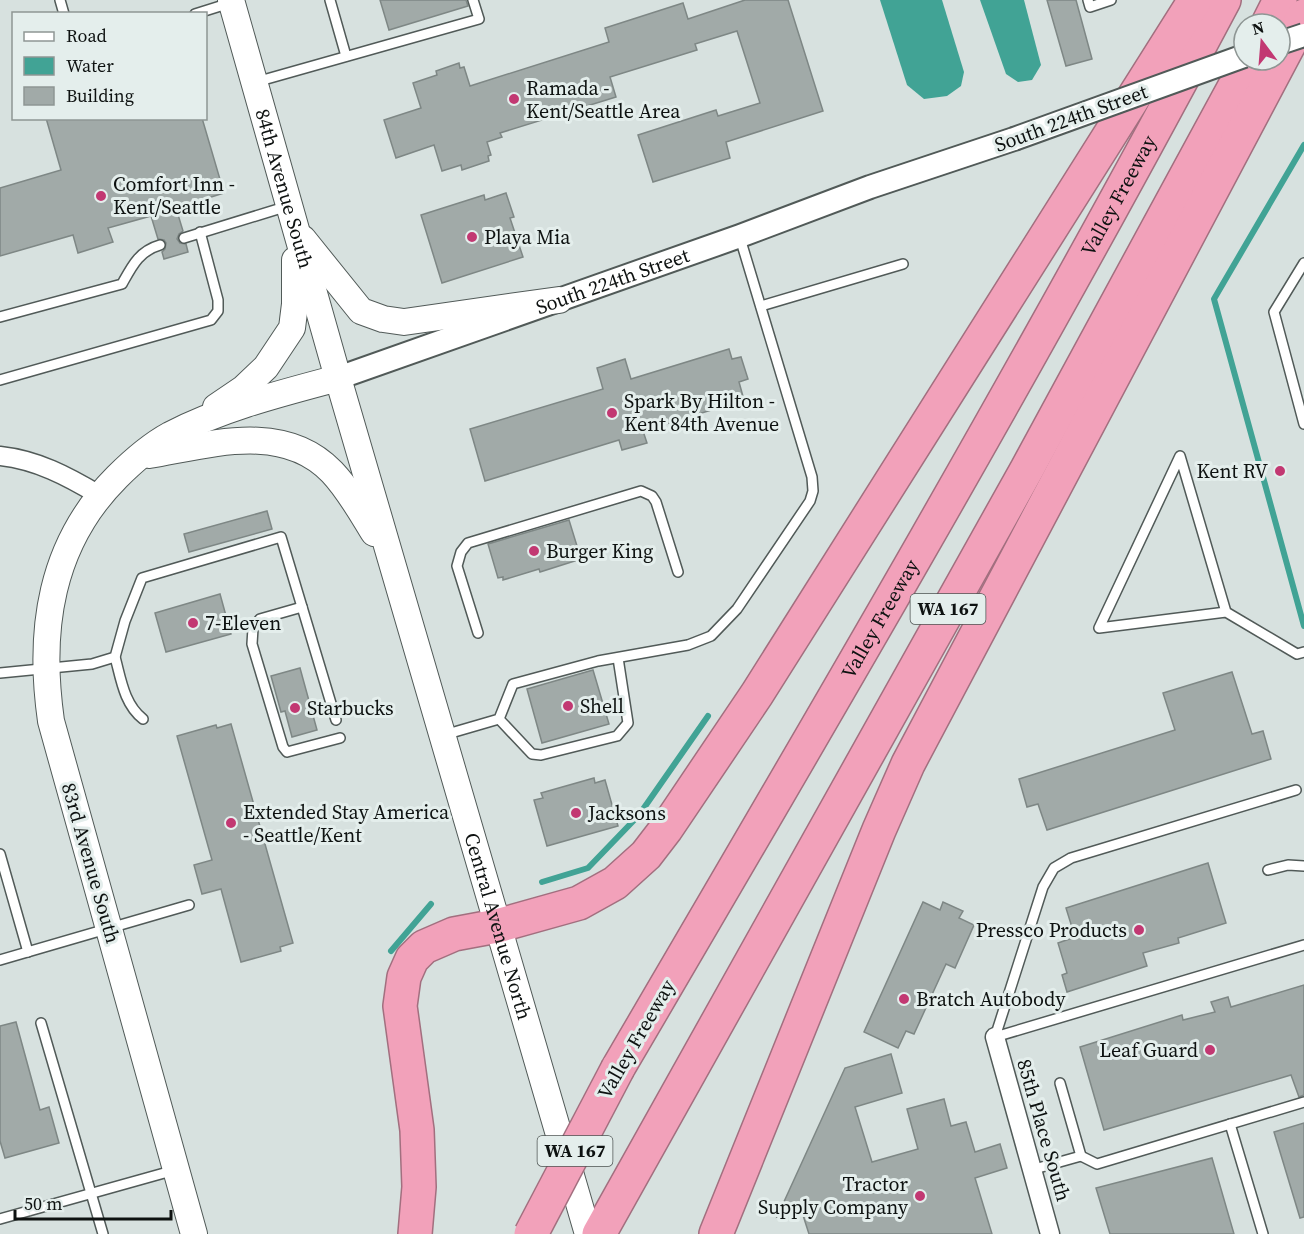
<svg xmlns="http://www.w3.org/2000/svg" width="1304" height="1234" viewBox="0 0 1304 1234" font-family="'Source Serif 4',serif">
<rect width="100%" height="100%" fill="#d7e1df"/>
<g fill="#41a395">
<path d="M880,0H942L964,72L961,86L947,96L924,99L907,85Z"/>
<path d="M980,0H1024L1041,65L1032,80L1018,82L1006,74Z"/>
</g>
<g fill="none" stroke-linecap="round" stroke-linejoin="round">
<g stroke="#41a395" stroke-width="6">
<path d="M1304,145L1214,299L1304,626"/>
<path d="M542,882L588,868L639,815L708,716"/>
<path d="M391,951L431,904"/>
</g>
</g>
<g fill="#a1aaa8" stroke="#7e8785" stroke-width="1.5">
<path d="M380,0H466L468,6L389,30Z"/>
<path d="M745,0H788L823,111L726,142L730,158L653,182L638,135L716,110L718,116L760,103L737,31L695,44L697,50L610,77L616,97L500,133L502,137L487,142L491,155L488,156L489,161L462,170L461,165L442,171L434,145L396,158L384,120L421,108L413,83L437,75L436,71L459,63L460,68L464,67L470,86L609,42L605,28L683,3L688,19Z"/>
<path d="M1047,0H1076L1092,59L1066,66Z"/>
<path d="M46,118H202L224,193L176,208L183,231L179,234L177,239L180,243L186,244L188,252L164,259L162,252L165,249L166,243L164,240L158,239L151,216L108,228L113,242L78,253L73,235L0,256V188L61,170Z"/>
<path d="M506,193L514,217L510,218L523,257L442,283L421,215L484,195L485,200Z"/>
<path d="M729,349L732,359L741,357L748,379L739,382L744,400L643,431L647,443L622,450L619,440L485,481L470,429L603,389L597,368L625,359L631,379Z"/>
<path d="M267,511L272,529L189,552L184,534Z"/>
<path d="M569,520L581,559L540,572L539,569L503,580V577L498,578L488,544Z"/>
<path d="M220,594L231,634L166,652L155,613Z"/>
<path d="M300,668L317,730L292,737L285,711L281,712L271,676Z"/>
<path d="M593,670L609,724L542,743L527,689Z"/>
<path d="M1232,672L1252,734L1263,731L1271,759L1047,830L1038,804L1027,807L1019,779L1175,730L1163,693Z"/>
<path d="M231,724L293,943L280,947L281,951L241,962L221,889L202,894L194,865L212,860L177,736L216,725L217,728Z"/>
<path d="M594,778L595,783L605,780L618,826L547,846L534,800L543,798L541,793Z"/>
<path d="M1208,863L1226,923L1178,938L1179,943L1143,953L1147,966L1067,992L1062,975L1067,973L1058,943L1075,937L1066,908Z"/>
<path d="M923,902L940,910L943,902L963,911L959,918L974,925L955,968L946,964L914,1034L906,1031L898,1048L864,1032Z"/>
<path d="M1304,985V1095L1299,1097L1291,1075L1104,1130L1080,1047L1182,1015L1183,1020L1215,1012L1211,1002L1228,997L1231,1007Z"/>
<path d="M16,1022L40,1110L49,1107L59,1143L5,1158L0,1141V1026Z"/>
<path d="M891,1054L902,1093L855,1107L872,1162L918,1149L907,1109L944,1099L951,1126L966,1122L975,1152L1000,1144L1007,1168L975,1178L992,1234H809L801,1209L777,1217L845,1068Z"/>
<path d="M1304,1123V1217L1300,1218L1274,1132Z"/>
<path d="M1212,1158L1234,1234H1110L1096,1188Z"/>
</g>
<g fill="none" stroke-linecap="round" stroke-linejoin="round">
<defs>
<g id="service">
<path d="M60,0L64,14"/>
<path d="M330,0L346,56"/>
<path d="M1088,0L1090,7L1111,0"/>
<path d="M195,14L230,3"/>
<path d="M256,82L479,19L473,0"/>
<path d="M184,238L288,206"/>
<path d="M1304,263L1274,312L1304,424"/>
<path d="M761,306L903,264"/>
<path d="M0,317L122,284C132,266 139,251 160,245"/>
<path d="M0,380L211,320L218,311V300L200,232"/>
<path d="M302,607L260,619L253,628L252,644L283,747L287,752L340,738"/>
<path d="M1226,612L1180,456L1099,628L1226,612L1297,654L1304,652"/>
<path d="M478,633L457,566L461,552L468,543L641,491L652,496L656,502L678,572"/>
<path d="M115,657C121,679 124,704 143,719"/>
<path d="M0,673L92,664L115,657L125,621L142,578L281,537L336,720"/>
<path d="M499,719L532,754L541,755L617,736L628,723L618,658"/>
<path d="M444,735L499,719L513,684L598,661L688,645L711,636L737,609L810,501L813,491L812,477L740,238"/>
<path d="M1296,790L1071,858L1054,868L1043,887L995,1037L1304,945"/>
<path d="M0,854L28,952"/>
<path d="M1268,870L1288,865L1304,866"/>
<path d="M0,960L189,905"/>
<path d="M41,1023L103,1234"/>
<path d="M1230,1124L1263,1234"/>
<path d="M1081,1156L1097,1164L1304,1102"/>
<path d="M1031,1170L1081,1156L1060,1083"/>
<path d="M0,1219L175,1170"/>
</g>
<g id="minor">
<path d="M0,456C37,460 67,476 99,495"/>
<path d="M995,1037L1050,1234"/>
</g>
<g id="tertiary">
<path id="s1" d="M338,378L740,236L870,187L1014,139"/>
</g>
<g id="secondary">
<path id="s2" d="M231,0L338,378L588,1234"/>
<path d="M303,239L361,311L383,319L404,322L559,300"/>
<path d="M216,407L244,388L266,367L292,328L295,304V260"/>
<path d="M149,455C209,445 283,421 332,472C349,490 361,512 374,533"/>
<path d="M194,1234L51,721C38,630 50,544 117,477C133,461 150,446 170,435C222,408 282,393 338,378"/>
</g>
<g id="motorway">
<path d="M1268,24L1280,0"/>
<path id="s3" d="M618,1068C825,715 1032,362 1224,0"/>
<path d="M415,1234L419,1187L417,1130L400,1006L404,977L412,959L424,947L454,934L497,926L579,903L615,883L646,855L666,829L757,694L1195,0"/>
<path d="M599,1234L1027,469L1249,60"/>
<path d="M716,1234L879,830L908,764L1304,16"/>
</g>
</defs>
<use href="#service" stroke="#515a58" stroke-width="12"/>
<use href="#minor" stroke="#515a58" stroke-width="21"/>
<use href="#tertiary" stroke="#515a58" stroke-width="26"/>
<use href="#secondary" stroke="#515a58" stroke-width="28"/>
<use href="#motorway" stroke="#a26f7f" stroke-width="36"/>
<use href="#service" stroke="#fff" stroke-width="9"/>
<use href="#minor" stroke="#fff" stroke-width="18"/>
<use href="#tertiary" stroke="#fff" stroke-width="22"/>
<use href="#secondary" stroke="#fff" stroke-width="26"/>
<use href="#motorway" stroke="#f2a1ba" stroke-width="33"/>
<defs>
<g id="tertiary-bridge">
<path d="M1280,43L1304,35"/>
<path d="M1014,139L1244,56"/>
</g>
<path id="motorway-bridge" d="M531,1234L618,1068"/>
</defs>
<use href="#tertiary-bridge" stroke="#515a58" stroke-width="26" stroke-linecap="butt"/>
<use href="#motorway-bridge" stroke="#a26f7f" stroke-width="36" stroke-linecap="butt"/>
<use href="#tertiary-bridge" stroke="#fff" stroke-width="22"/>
<use href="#motorway-bridge" stroke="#f2a1ba" stroke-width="33"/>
</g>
<g fill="#c23872" stroke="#e4eeec" stroke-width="2">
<circle cx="514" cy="99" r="6"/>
<circle cx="101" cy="196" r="6"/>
<circle cx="472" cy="237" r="6"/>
<circle cx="612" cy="413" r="6"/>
<circle cx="1280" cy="471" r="6"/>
<circle cx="534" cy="551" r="6"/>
<circle cx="193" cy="623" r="6"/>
<circle cx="568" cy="706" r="6"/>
<circle cx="295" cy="708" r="6"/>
<circle cx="576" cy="813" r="6"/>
<circle cx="231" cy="823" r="6"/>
<circle cx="1139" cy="930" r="6"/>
<circle cx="904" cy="999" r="6"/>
<circle cx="1210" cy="1050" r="6"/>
<circle cx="920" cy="1196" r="6"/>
</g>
<g text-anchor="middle" stroke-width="6" stroke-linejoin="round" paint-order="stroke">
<g fill="#e4eeec" stroke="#4e5453" stroke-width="1.5">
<rect x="910.5" y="594" width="75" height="30" rx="4.5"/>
<rect x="537.5" y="1136" width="75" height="30" rx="4.5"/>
</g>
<g font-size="18" font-weight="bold" fill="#0e1211">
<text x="948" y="615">WA 167</text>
<text x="575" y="1157">WA 167</text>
</g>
<g font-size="20" fill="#0e1211" stroke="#e4eeec" text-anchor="start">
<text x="526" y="95">Ramada -<tspan x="526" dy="23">Kent/Seattle Area</tspan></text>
<text x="113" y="191">Comfort Inn -<tspan x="113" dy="23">Kent/Seattle</tspan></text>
<text x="484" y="244">Playa Mia</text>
<text x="624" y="408">Spark By Hilton -<tspan x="624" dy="23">Kent 84th Avenue</tspan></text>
<text x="1268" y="478" text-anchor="end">Kent RV</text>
<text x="546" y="558">Burger King</text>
<text x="205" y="630">7-Eleven</text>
<text x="580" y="713">Shell</text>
<text x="307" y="715">Starbucks</text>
<text x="243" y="819">Extended Stay America<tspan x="243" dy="23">- Seattle/Kent</tspan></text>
<text x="588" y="820">Jacksons</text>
<text x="1127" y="937" text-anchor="end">Pressco Products</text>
<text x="916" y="1006">Bratch Autobody</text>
<text x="1198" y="1057" text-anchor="end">Leaf Guard</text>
<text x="908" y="1191" text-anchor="end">Tractor<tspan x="908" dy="23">Supply Company</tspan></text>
</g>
<g font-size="20" fill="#0e1211" stroke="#e4eeec">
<text transform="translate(1071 118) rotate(-20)" y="7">South 224th Street</text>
<text dy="7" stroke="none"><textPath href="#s2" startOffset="196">84th Avenue South</textPath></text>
<text dy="7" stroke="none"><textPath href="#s3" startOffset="1006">Valley Freeway</textPath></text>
<text dy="7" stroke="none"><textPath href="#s1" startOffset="291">South 224th Street</textPath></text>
<text dy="7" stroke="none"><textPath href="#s3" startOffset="520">Valley Freeway</textPath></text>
<text transform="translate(91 863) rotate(74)" y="7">83rd Avenue South</text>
<text dy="7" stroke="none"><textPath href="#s2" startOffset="964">Central Avenue North</textPath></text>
<text transform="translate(636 1039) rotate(-60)" y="7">Valley Freeway</text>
<text transform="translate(1044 1130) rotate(74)" y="7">85th Place South</text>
</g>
</g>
<rect x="12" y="12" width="195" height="108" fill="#e4eeec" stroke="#8e9694" stroke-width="1.5"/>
<rect x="24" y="32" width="30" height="9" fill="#ffffff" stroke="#8e9694" stroke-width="1.5"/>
<text x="66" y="42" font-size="18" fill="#0e1211">Road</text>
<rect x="24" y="57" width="30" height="18" fill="#41a395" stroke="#8e9694" stroke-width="1.5"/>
<text x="66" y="72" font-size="18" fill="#0e1211">Water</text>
<rect x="24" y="87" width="30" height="18" fill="#a1aaa8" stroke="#8e9694" stroke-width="1.5"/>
<text x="66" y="102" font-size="18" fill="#0e1211">Building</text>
<g transform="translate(1262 42) rotate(344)"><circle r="28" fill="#e4eeec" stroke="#8e9694" stroke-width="1.5"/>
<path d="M0-4.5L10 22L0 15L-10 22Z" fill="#c23872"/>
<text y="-9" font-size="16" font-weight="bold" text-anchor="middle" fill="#0e1211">N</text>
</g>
<path d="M15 1210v9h156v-9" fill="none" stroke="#0e1211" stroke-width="3"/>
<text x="24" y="1210" font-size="18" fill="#0e1211" stroke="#e4eeec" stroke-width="4.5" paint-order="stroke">50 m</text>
</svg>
